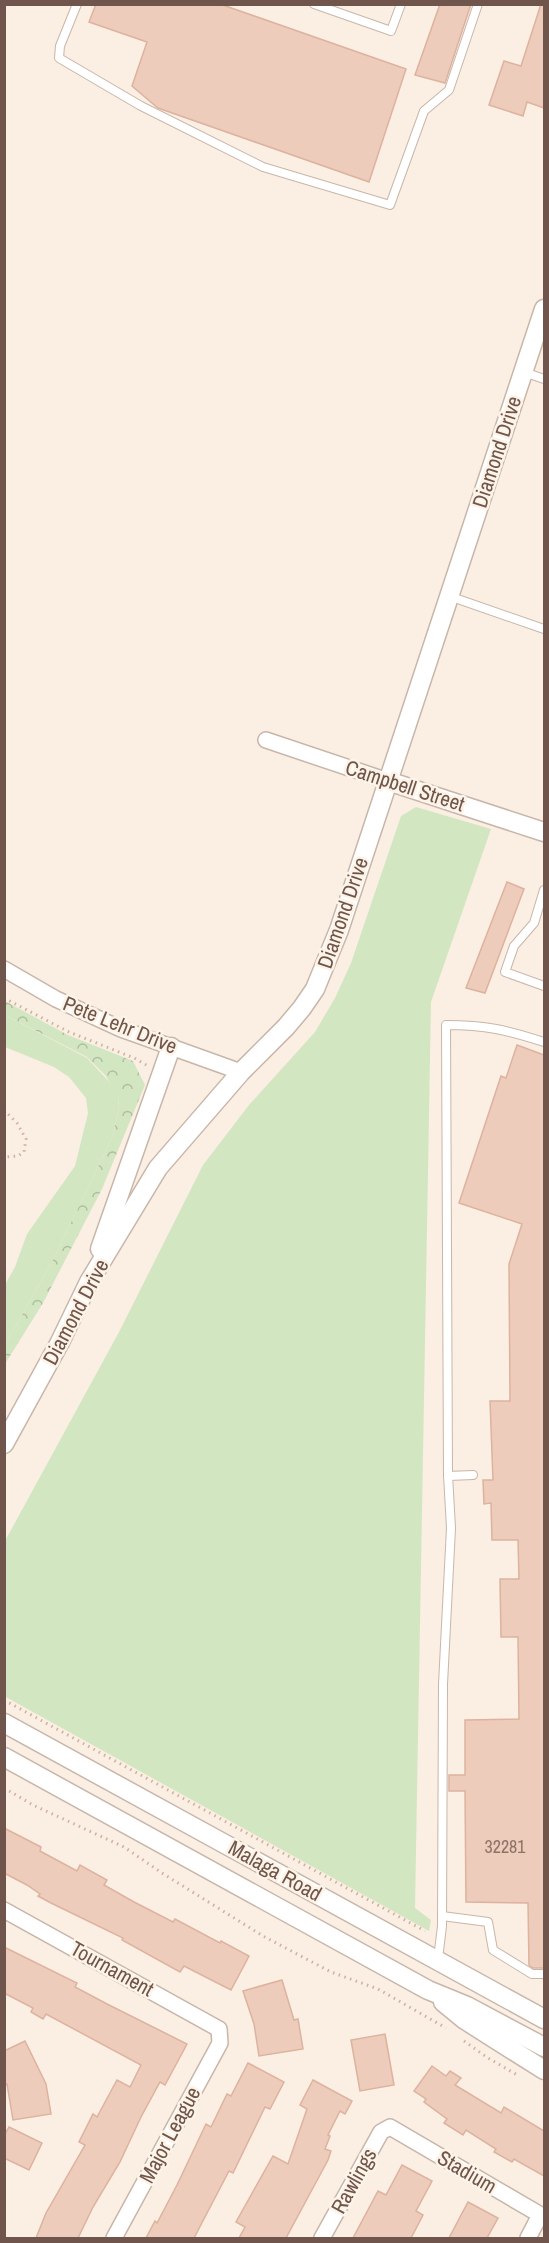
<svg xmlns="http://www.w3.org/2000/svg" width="549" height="2243" viewBox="0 0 549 2243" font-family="'Archivo Narrow',sans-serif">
<defs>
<pattern id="forest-crowns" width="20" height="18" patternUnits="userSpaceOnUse" patternTransform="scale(1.5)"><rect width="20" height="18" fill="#d3e6c2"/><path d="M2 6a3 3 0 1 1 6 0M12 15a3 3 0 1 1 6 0" fill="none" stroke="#afbda0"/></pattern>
</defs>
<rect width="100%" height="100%" fill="#faefe2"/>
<g fill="#d3e6c2">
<path d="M416,807L491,829L431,1002L415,1908L431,1920L429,1931L4,1696L5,1541L119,1332L203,1165L249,1105L315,1032L335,998L351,963L401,816Z"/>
<path d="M5,1015L87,1058L112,1085L118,1096L119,1107L112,1138L53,1260L5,1345V1285L15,1267L27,1234L75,1166L88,1113L86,1098L69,1077L54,1067L5,1047Z"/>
</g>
<path fill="url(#forest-crowns)" d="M5,1001L68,1035L133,1061L145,1085L102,1189L43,1303L5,1364V1345L53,1260L112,1138L119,1107L118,1096L105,1075L87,1057L5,1015Z"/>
<g fill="#edccbc" stroke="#deb29e" stroke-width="1.5">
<path d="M96,4H220L406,69L369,182L158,108L132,86L147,42L89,22Z"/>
<path d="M440,4H471L445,83L415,75Z"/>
<path d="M541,4H544V108L527,102L523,116L489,105L504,61L521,66Z"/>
<path d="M507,882L524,889L485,993L466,988Z"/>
<path d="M517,1045L544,1055V1968H533L529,1965L528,1903L466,1902L465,1791H449V1775H465V1720L519,1719L518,1637H501L500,1579H519L518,1540H492L491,1503L484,1504L483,1480H493L490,1401H510L509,1264L522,1224L459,1203L501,1076L506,1078Z"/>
<path d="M4,1828L41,1847L40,1851L77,1871L80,1865L107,1880L104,1885L134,1902L173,1922L175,1919L220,1943L221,1941L249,1956L231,1990L184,1966L180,1972L122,1940L123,1938L51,1903L38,1896L40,1894L27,1885L4,1873Z"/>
<path d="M4,1947L77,1983L75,1987L107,2004L187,2044L165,2085L160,2082L141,2117L120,2162L93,2207L78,2238H36L46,2213L85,2145L79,2142L93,2114L97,2117L117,2080L130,2087L141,2065L46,2014L43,2019L31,2012L33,2008L4,1993Z"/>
<path d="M282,1980L294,2020L298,2019L303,2049L259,2056L254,2024L243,1991Z"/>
<path d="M385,2034L394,2085L360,2091L351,2040Z"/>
<path d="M25,2041L46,2084L51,2114L13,2120L7,2084L4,2086V2051Z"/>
<path d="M248,2063L284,2082L270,2109L265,2107L233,2173L229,2171L194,2238H146L155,2221L157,2223L177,2185L206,2124L211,2127L227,2094L231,2096Z"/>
<path d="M432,2066L446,2076L450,2071L461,2078L455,2085L501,2113L504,2107L544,2131V2176L514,2159L512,2162L494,2152L496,2149L466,2130L463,2135L444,2123L447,2119L424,2102L426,2099L414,2091Z"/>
<path d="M313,2080L352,2101L345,2114L340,2111L328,2135L330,2136L325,2149L331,2151L328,2160L286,2238H239L245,2227L236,2222L273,2156L288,2164L307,2109L300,2105Z"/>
<path d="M9,2127L42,2143L29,2170L4,2158V2136Z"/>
<path d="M402,2165L432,2181L416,2211L423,2215L411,2238H353L378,2191L386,2195Z"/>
<path d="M468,2202L498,2218L487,2238H449Z"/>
</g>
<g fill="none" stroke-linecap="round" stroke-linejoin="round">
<defs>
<g id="service">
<path d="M77,4L60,46L59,58L141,106L263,167L390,205L424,111L449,90L478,4"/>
<path d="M314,4L391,31L401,4"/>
<path d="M524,372L544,379"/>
<path d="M449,596L544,629"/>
<path d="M544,890L534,923L514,946L505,972L544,986"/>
<path d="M448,1476L473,1475"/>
<path d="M442,1916L488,1922L493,1950L532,1974H544"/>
<path d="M438,1959L442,1926L443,1684L451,1528L448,1475L446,1025C486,1025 507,1030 544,1042"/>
</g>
<g id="minor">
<path d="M266,740L388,781"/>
<path d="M4,969L56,999L121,1029L241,1072"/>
<path d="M4,1910L219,2029L220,2043L114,2238"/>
<path d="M322,2238L381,2132L390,2127L544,2217"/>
<path d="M528,2238L540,2215"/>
</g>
<g id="tertiary">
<path d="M388,781L544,832"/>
<path d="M100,1249L171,1047"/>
<path d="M4,1444L60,1342L89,1282L158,1168L241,1072L286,1027L302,1008L315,989L339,930L544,309"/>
<path d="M4,1723L544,2019"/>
<path d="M4,1757L428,1990L467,2006L544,2047"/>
<path d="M443,2002L465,2020L544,2070"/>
</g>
</defs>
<use href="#service" stroke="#c9b6aa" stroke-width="10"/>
<use href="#minor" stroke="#c9b6aa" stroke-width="18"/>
<use href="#tertiary" stroke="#c9b6aa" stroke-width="21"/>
<g stroke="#d1b0a0" stroke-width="3" stroke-dasharray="1.5 4.5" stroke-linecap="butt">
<path d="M4,998L69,1032L134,1058L148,1066"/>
<path d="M4,1110L17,1123L26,1139L24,1152L18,1156L4,1157"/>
<path d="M4,1700L425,1931"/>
<path d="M4,1788L33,1805L124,1847L162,1873L263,1936L331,1972L378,1989L446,2028"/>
<path d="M464,2041L488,2058L519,2076"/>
</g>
<use href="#service" stroke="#fff" stroke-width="8"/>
<use href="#minor" stroke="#fff" stroke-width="15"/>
<use href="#tertiary" stroke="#fff" stroke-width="18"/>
</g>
<g text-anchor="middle" stroke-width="5" stroke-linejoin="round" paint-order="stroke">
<g font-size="18" fill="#8e7367">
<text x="505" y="1853">32281</text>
</g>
<g font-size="21" fill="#6f554b" stroke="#fdf3e7">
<text transform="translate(497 452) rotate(-72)" y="7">Diamond Drive</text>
<text transform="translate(405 786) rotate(18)" y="7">Campbell Street</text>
<text transform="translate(343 913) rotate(-71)" y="7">Diamond Drive</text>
<text transform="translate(120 1025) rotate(22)" y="7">Pete Lehr Drive</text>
<text transform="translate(76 1312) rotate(-62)" y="7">Diamond Drive</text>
<text transform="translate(275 1871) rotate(29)" y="7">Malaga Road</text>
<text transform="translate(112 1969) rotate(29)" y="7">Tournament</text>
<text transform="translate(170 2135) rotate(-62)" y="7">Major League</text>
<text transform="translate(467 2172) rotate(30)" y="7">Stadium</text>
<text transform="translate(354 2181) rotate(-61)" y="7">Rawlings</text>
</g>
</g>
<rect width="549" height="2243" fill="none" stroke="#6f554b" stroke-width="12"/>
</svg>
